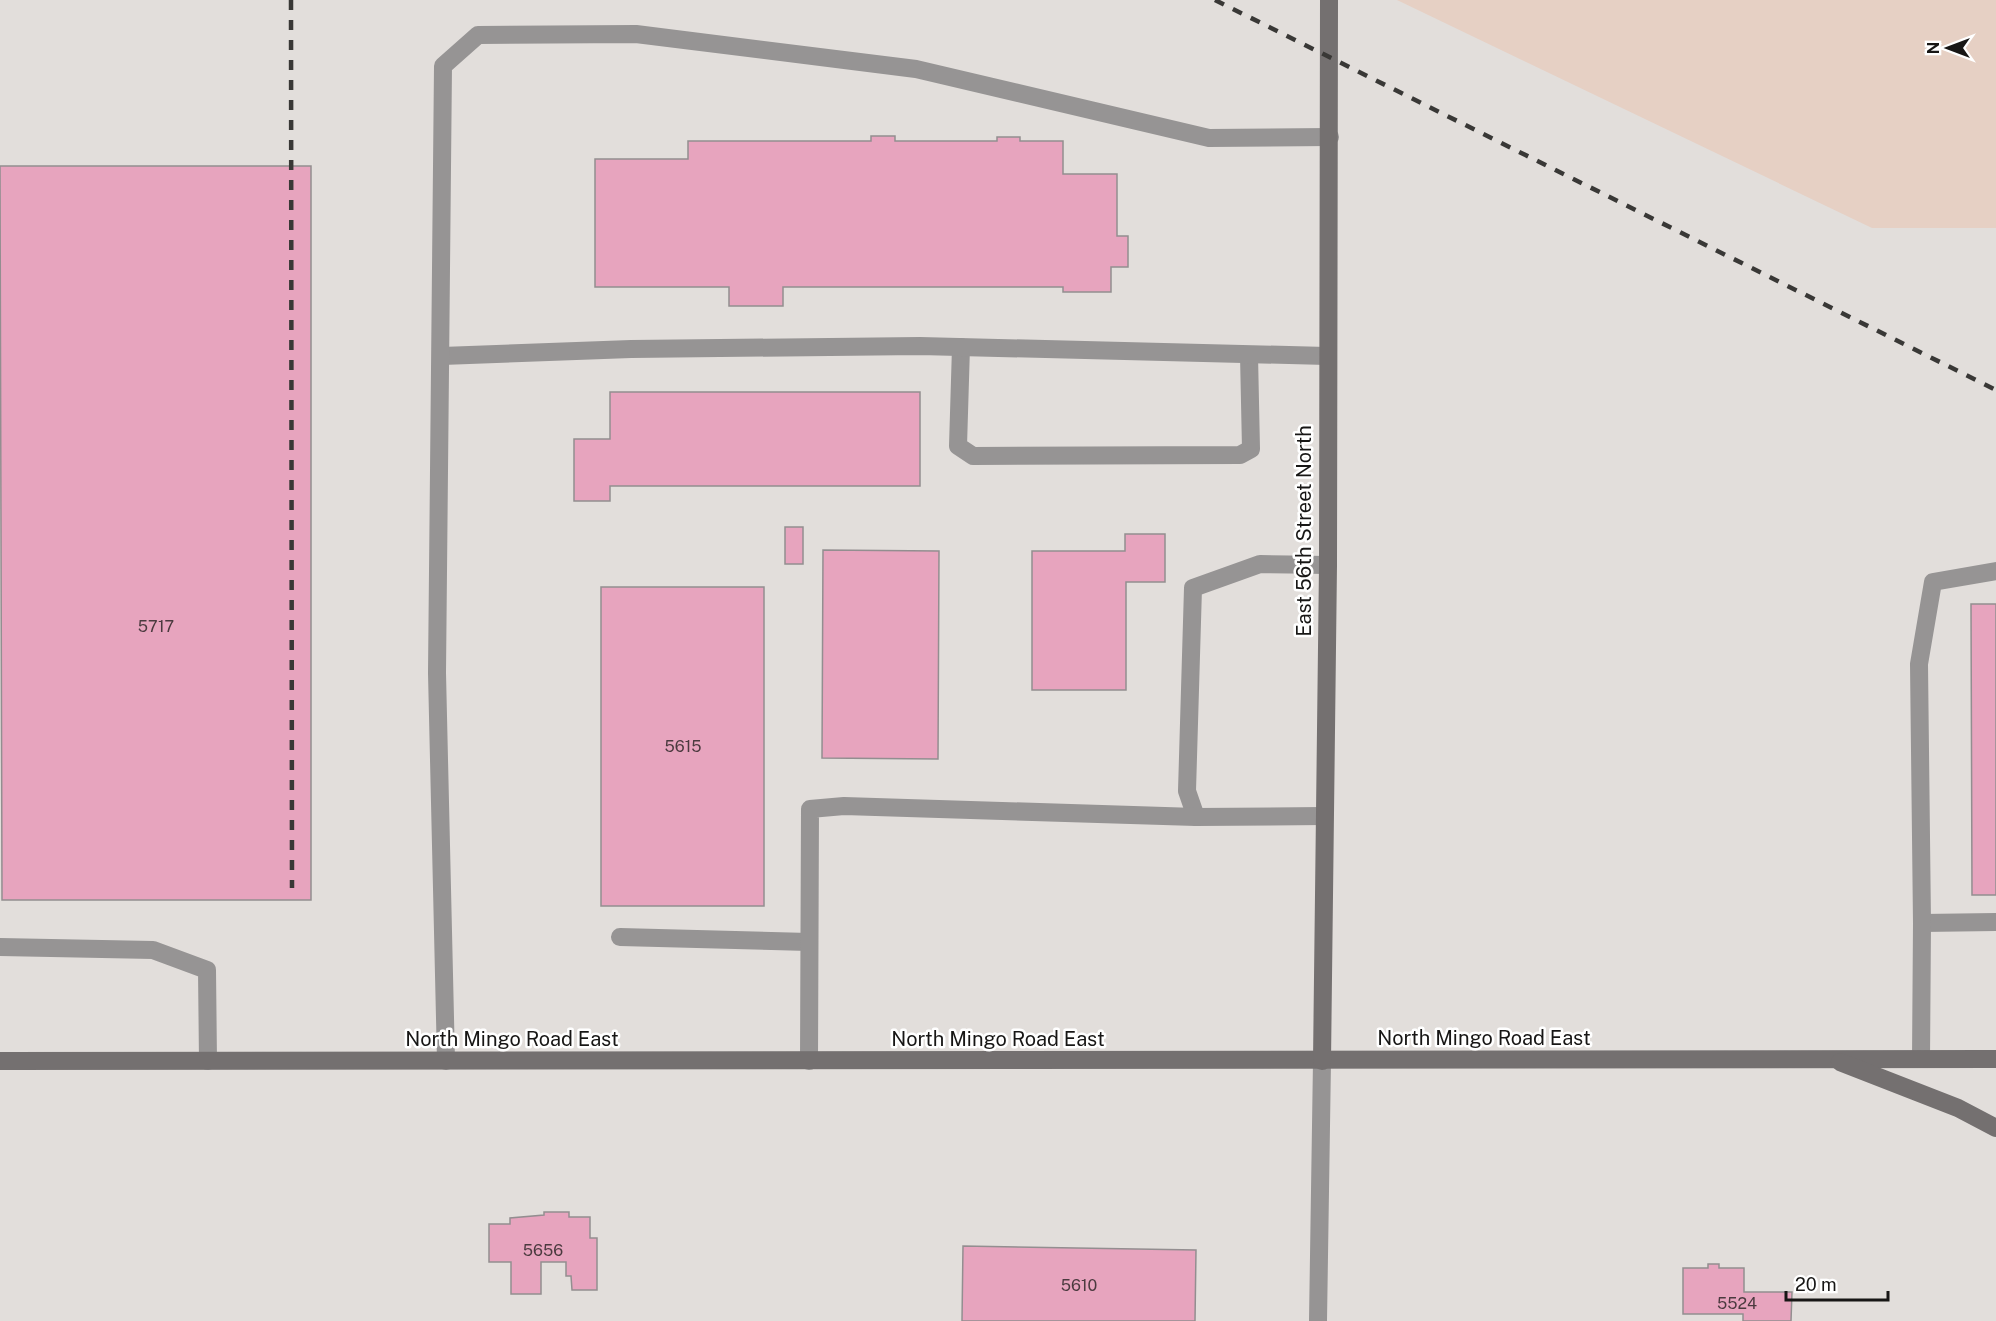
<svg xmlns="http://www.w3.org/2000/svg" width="1996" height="1321" viewBox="0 0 1996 1321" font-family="'Public Sans',sans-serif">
<rect width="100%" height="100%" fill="#e2dedb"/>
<path fill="#e6d0c4" d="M1397,0H1996V228H1872Z"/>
<g fill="#e7a4be" stroke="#938e90" stroke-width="1.5">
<path d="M871,136H895V141H997V137H1020V141H1063V174H1117V236H1128V267H1111V292H1063V287H783V306H729V287H595V159H688V141H871Z"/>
<path d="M0,166H311V900H2Z"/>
<path d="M610,392H920V486H610V501H574V439H610Z"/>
<rect x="785" y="527" width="18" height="37"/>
<path d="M1125,534H1165V582H1126V690H1032V551H1125Z"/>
<path d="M823,550L939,551L938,759L822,758Z"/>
<rect x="601" y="587" width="163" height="319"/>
<path d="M1971,604H1996V895H1972Z"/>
<path d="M544,1212H569V1217H590V1238H597V1290H572L571,1276H566V1262H541V1294H511V1262H489V1224H510V1218L544,1215Z"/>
<path d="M963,1246L1196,1250L1195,1321H962Z"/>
<path d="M1708,1264H1719V1268H1744V1292H1792L1791,1321H1743V1314H1683V1268H1708Z"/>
</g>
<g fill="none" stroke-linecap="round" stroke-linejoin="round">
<g stroke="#969494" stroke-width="18">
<path d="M961,347L958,446L973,456L1240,455L1251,449L1249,355"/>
<path d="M442,356L631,349L920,346L1327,356"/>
<path d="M1196,817L1187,791L1193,588L1260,564L1328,565"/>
<path d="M1922,923L1996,922"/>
<path d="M620,937L809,942"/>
<path d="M0,947L153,950L207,970L208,1061"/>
<path d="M1921,1059L1922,923L1919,664L1933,582L1996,571"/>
<path d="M446,1061L437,673L443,66L478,35L636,34L916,69L1209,138L1330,137"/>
<path d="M809,1061L810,809L844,806L1196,817L1324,816"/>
<path d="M1318,1321L1322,1061"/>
</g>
<g stroke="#747070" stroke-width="18">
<path d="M0,1061L1996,1059"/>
<path d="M1322,1061L1328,565L1329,0"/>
<path d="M1840,1062L1958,1108L1996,1128"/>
</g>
<g stroke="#393836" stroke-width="4.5" stroke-dasharray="10 10" stroke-linecap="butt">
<path d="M291,0L292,888"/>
<path d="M1215,0L1996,390"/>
</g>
</g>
<g text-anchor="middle" stroke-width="5" stroke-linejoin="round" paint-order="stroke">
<g font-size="16" fill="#4b3a3f">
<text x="156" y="632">5717</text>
<text x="683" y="752">5615</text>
<text x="543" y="1256">5656</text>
<text x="1079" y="1291">5610</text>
<text x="1737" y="1309">5524</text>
</g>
<g font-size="20" fill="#171615" stroke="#fff">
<text transform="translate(1304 531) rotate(-90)" y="7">East 56th Street North</text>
<text x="1484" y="1045">North Mingo Road East</text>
<text x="512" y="1046">North Mingo Road East</text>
<text x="998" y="1046">North Mingo Road East</text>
</g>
</g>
<g transform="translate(1948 48) rotate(270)" stroke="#ffffff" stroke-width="4.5" paint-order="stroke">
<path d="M0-4.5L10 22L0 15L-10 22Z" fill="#171615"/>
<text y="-9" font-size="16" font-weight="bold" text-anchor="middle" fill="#171615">N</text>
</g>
<path d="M1786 1291v9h102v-9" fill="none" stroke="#171615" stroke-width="3"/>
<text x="1795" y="1291" font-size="18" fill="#171615" stroke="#ffffff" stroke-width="4.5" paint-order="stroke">20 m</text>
</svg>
